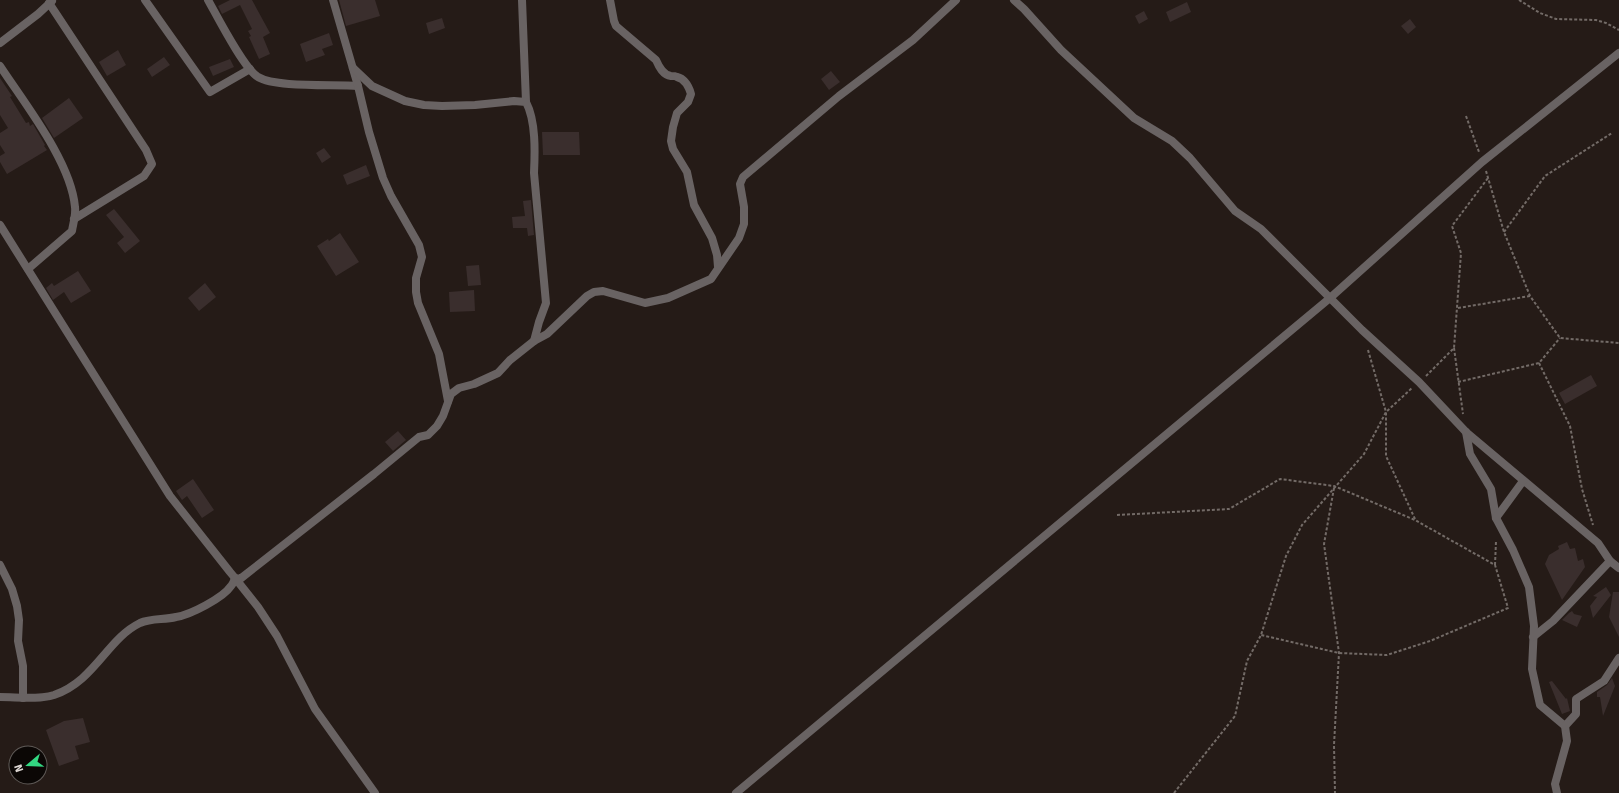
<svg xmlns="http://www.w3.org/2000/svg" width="1619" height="793" viewBox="0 0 1619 793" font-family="'Fira Sans',sans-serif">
<rect width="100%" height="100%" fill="#251b17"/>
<g fill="#3a2e2d">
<path d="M230,0H252L270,33L263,37L270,54L259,59L249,37L251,36L248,31L252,29L240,5L222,14L218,6Z"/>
<path d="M339,0H375L380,16L346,26Z"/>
<path d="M1187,2L1191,12L1170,22L1166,12Z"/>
<path d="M1144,11L1148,19L1139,24L1135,16Z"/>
<path d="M442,18L445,28L429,34L426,23Z"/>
<path d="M1410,19L1416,27L1408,34L1401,26Z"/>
<path d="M329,33L333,45L322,49L325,55L306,62L300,44Z"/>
<path d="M118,50L126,65L107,76L99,62Z"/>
<path d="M164,57L170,65L152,77L147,69Z"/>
<path d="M230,59L234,67L213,76L209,67Z"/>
<path d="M831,71L840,82L829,90L821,79Z"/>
<path d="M0,78L12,96L10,97L26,123L29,122L30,126L33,124L45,145L44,146L47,150L7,174L0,162V156L5,153L0,145V133L8,128L0,115Z"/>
<path d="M69,98L83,118L54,138L42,118Z"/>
<path d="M542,132H579L580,155H543Z"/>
<path d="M324,148L331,157L322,163L316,153Z"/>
<path d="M366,165L370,176L347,185L343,175Z"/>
<path d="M531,200L534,235L528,236L527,228H513L512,217L525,216L523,201Z"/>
<path d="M114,209L140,241L125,253L117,243L124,237L106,215Z"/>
<path d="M340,233L359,262L336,276L317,246L328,239L329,241Z"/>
<path d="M479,265L481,285L468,286L466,266Z"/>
<path d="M78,271L91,291L71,303L64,292L53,300L46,288L52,283L54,286Z"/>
<path d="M205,283L216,297L199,311L188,298Z"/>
<path d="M474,290L475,311L450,312L449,292Z"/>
<path d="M1591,375L1597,386L1565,404L1559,393Z"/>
<path d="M398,431L406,440L393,451L385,442Z"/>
<path d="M193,479L214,510L202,518L187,496L182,500L176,491Z"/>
<path d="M1567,542L1570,549L1575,548L1578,561L1583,559L1585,567L1562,600L1545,564L1549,555L1559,549L1558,546Z"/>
<path d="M1606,587L1611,595L1593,618L1590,606L1597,597L1593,596Z"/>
<path d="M1613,592H1619V637L1609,617Z"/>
<path d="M1572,611L1574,614L1582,616L1577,627L1562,620L1569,613Z"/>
<path d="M1612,678L1615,686L1603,716L1600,697H1597V692L1607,685Z"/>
<path d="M1552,681L1566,699L1567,698L1570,711L1562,714L1549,682Z"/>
<path d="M83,718L90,742L75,746L79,759L59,766L46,730L64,721Z"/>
</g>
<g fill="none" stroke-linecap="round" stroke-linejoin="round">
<g stroke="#736b67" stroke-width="2" stroke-dasharray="3 2" stroke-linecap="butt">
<path d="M1519,0L1540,13L1556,19L1596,20L1606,23L1619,30"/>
<path d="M1466,116L1479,152"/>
<path d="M1486,171L1504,232L1530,296L1560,338L1619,343"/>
<path d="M1504,232L1545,176L1612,133"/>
<path d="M1458,308L1530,296"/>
<path d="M1454,348L1463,414"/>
<path d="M1368,350L1386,412V456L1415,519"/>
<path d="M1539,363L1570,426L1582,489L1593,525"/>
<path d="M1426,376L1454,348L1461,253L1452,226L1488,178"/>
<path d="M1458,382L1539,363L1560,338"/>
<path d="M1334,488L1324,544L1339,653L1334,745L1335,793"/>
<path d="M1117,515L1229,509L1280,479L1334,486L1415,520L1495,565L1508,608L1430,641L1387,655L1339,653L1261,635"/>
<path d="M1495,565L1496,541"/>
<path d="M1174,793L1235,716L1247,661L1261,635L1286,556L1302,525L1364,454L1386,412L1412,388"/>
</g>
<g stroke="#696363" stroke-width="8">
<path d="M145,0L210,92L250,69"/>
<path d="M208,0C217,16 244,69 258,77C276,88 334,84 358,86"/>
<path d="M333,0L358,86L369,132L383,178L391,196L419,245L422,257L416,278V292L418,303L439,354L448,401"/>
<path d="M522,0L526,102"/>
<path d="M610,0L614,21L616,26L656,60C659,67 663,75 671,76C671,76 677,76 677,77C685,79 689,87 691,94L688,102L677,113L673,127L671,141L673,149L687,172L694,205L712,238L717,255L718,267"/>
<path d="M1014,0L1024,9L1061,50L1134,118L1172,141L1190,158L1235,211L1261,229L1362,330L1419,382L1466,432L1598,543L1610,561L1619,568"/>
<path d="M49,3L146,150L152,164L144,176L74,219"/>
<path d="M0,43L38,14L52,1"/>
<path d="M0,66C25,104 71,162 75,207C76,215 73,224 72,231L28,269"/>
<path d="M353,68L372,86L405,101L424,105L442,106L475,105L514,101L526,102C536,121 535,152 534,173L546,303L539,322L534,341"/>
<path d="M0,225L170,496L230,572L235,578L240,579L374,474L419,437L428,435L437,426L443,416L451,394L459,388L474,384L498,373L510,360L534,341L547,334L587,296L594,292L603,291L645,303L668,298L711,279L739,238L744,224V207L740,184L743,177L839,96L913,40L956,0"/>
<path d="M1466,432L1470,454L1491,489L1496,518L1513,550L1529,587L1534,626L1532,669L1540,705L1565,726L1567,741L1555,784L1557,793"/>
<path d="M1496,518L1523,481"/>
<path d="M0,565L12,589L17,606L19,620L18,641L23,666V698"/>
<path d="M1533,637L1553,621L1610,561"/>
<path d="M0,697C18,697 37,700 54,695C95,681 107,639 140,623C151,618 164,620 176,617C190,615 223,598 231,586C233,584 234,581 235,578L258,607L277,636L315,709L375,793"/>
<path d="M1565,726L1576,714V699L1604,681L1619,658"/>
<path d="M736,793L1330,298L1482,162L1619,53"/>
</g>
</g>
<g transform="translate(28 765) rotate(251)"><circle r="19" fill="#0b0705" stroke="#5f5a57"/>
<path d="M0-3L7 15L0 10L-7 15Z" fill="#33d882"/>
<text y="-6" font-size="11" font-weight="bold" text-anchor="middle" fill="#ddd7d3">N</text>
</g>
</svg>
